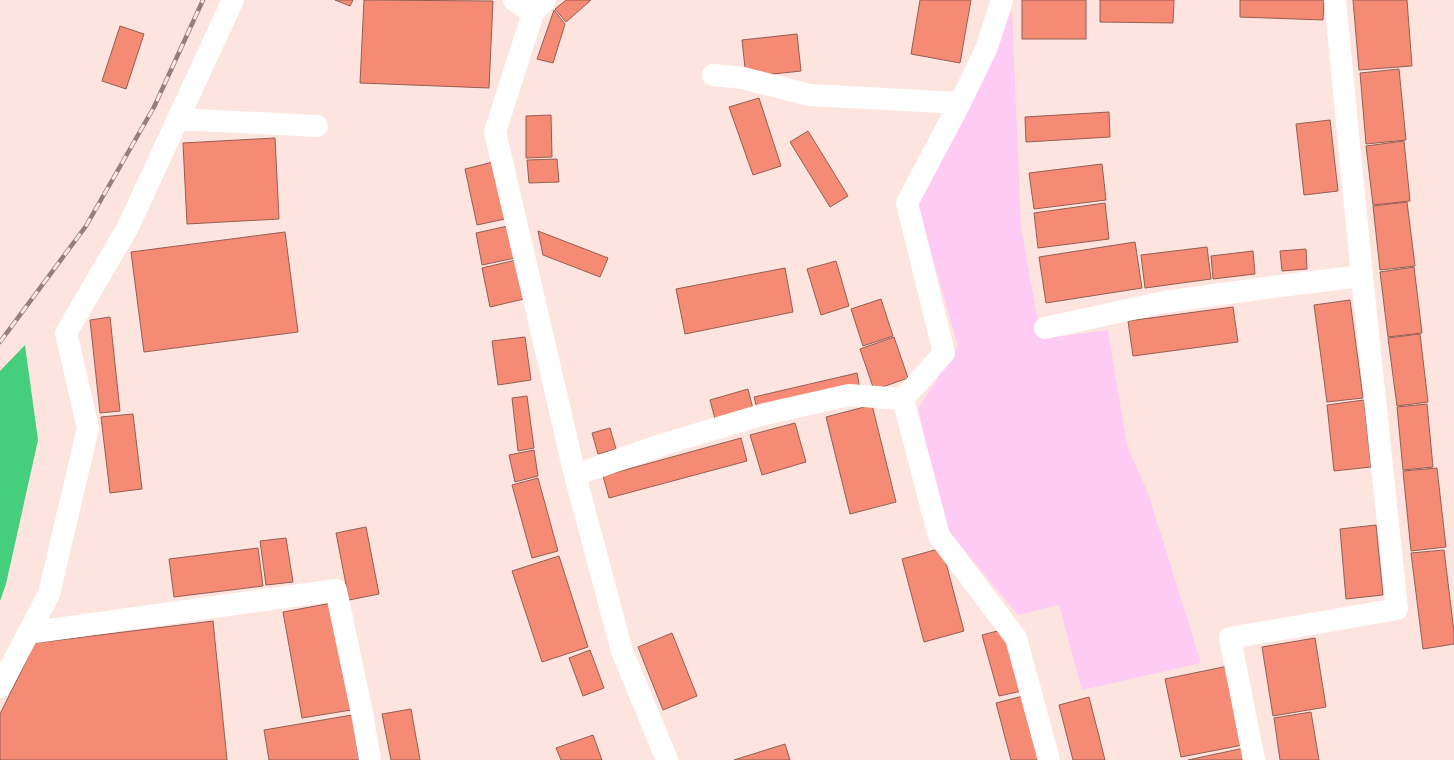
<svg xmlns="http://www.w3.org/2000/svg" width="1454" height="760" viewBox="0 0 1454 760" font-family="Ubuntu,sans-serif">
<rect width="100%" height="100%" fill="#fee4de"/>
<path fill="#fdcbf4" d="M1012,10L1021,227L1041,339L1108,330L1127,446L1148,493L1201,663L1082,690L1059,605L1018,615L943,524L918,409L958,346L918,206L973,95Z"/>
<path fill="#45ce7b" d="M25,345L38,440L6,584L0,601V371Z"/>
<g fill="#f68b75" stroke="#945e52">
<path d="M335,0H353L350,6Z"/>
<path d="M364,0L493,1L489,88L360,83Z"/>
<path d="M566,0H591L566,22L555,9Z"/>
<path d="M920,0H971L960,63L911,54Z"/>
<rect x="1022" y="0" width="64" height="39"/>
<path d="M1100,0H1174L1173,23L1100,22Z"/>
<path d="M1240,0H1324L1323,20L1240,17Z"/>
<path d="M1353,0H1407L1412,66L1359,70Z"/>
<path d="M554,10L565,24L553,63L537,59Z"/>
<path d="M120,26L144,34L126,89L102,81Z"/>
<path d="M797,34L801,71L746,77L742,40Z"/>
<path d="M1399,69L1406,140L1366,144L1360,73Z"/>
<path d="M759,98L781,166L753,175L729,107Z"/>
<path d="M1109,112L1110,137L1026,142L1025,117Z"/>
<path d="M551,115L552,157L526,158V116Z"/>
<path d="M1330,120L1338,191L1304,195L1296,124Z"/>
<path d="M808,131L848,196L830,207L790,142Z"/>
<path d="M275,138L279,219L187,224L183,143Z"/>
<path d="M1404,141L1410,201L1373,205L1366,146Z"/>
<path d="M557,159L559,182L529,183L527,160Z"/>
<path d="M493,162L505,219L477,225L465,169Z"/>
<path d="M1102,164L1106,200L1034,209L1029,173Z"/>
<path d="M1407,202L1415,266L1380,270L1373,206Z"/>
<path d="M1105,203L1109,239L1038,248L1034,213Z"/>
<path d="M508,226L515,258L482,265L476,233Z"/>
<path d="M538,231L608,258L600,277L543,255Z"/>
<path d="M285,232L298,332L144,352L131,252Z"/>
<path d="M1135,242L1142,288L1046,303L1039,257Z"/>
<path d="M1207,247L1211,279L1145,288L1141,255Z"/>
<path d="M1306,249L1307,269L1282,271L1280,251Z"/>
<path d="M1253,251L1255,274L1213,279L1211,256Z"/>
<path d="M516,260L524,299L490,307L482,268Z"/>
<path d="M836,261L849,306L821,315L807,269Z"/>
<path d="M1414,267L1422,333L1388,337L1380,272Z"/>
<path d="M785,268L793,312L685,334L676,289Z"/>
<path d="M881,299L893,336L863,346L851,309Z"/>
<path d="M1350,300L1363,398L1327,402L1314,305Z"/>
<path d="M1233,307L1238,342L1133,356L1128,321Z"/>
<path d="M110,317L120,411L100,413L90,320Z"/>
<path d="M1420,334L1428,402L1397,406L1388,338Z"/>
<path d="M525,337L531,380L498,385L492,341Z"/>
<path d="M894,337L908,378L874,390L860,349Z"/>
<path d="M857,373L860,389L758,412L754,397Z"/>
<path d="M748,389L753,409L715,419L710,400Z"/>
<path d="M527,396L534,448L518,451L512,398Z"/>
<path d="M1364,400L1371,467L1334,471L1327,405Z"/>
<path d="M1427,404L1433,467L1403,470L1397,407Z"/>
<path d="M872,405L896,502L850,514L826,417Z"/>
<path d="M133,414L142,489L110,493L101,417Z"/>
<path d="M795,423L806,462L762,475L750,435Z"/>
<path d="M610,428L616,449L598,454L592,433Z"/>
<path d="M741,438L747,461L609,498L603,476Z"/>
<path d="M534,450L538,476L515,482L509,455Z"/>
<path d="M1437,468L1446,547L1411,551L1403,471Z"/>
<path d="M538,478L558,551L532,558L512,485Z"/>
<path d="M1376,525L1383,595L1346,599L1340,529Z"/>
<path d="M366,527L379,594L349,600L336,533Z"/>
<path d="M286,538L293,582L266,585L260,541Z"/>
<path d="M258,548L263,586L174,597L169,559Z"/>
<path d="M942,548L964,631L924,642L902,559Z"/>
<path d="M1444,550L1454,632V644L1423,649L1411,553Z"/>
<path d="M559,556L588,647L542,662L512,571Z"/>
<path d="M332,603L351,710L302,718L283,612Z"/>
<path d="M213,621L227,760H0V714L35,643Z"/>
<path d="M1005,629L1022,691L999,696L982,635Z"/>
<path d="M672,633L697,696L663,710L638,647Z"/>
<path d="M1315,638L1326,707L1273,716L1262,647Z"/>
<path d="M590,650L604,688L583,696L569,658Z"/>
<path d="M1228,666L1243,745L1181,757L1165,679Z"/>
<path d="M1023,696L1040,760H1011L996,703Z"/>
<path d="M1089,697L1105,760H1073L1059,705Z"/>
<path d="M411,709L420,760H391L382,714Z"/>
<path d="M1311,712L1319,760H1280L1274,718Z"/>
<path d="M352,715L359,760H269L264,730Z"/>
<path d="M593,735L602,760H561L556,748Z"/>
<path d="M785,744L790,760H734Z"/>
<path d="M1244,748L1246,760H1188Z"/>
</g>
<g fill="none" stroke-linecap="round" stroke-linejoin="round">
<g stroke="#fff" stroke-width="22">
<path d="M514,0L533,13"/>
<path d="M545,0L533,13L495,132L575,475L622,651L667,760"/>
<path d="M1002,0L987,47L960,103L907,203L944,353L903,399L939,536L1016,638L1049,760"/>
<path d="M713,75L743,78L810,95L960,103"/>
<path d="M178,119L317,126"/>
<path d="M1045,328L1164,302L1288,285L1362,276"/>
<path d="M575,475L664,444L765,414L849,395L903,399"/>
<path d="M28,633L336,590L362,713L370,760"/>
<path d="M0,687L49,594L88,428L66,333L128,227L233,0"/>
<path d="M1254,760L1230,638L1397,609L1362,276L1335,0"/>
</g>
<defs>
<path id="rail" d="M0,342L86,226L154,107L203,0"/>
</defs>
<use href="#rail" stroke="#977e79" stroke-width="4.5"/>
<use href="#rail" stroke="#fee4de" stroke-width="3" stroke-dasharray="9" stroke-linecap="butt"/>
</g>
</svg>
